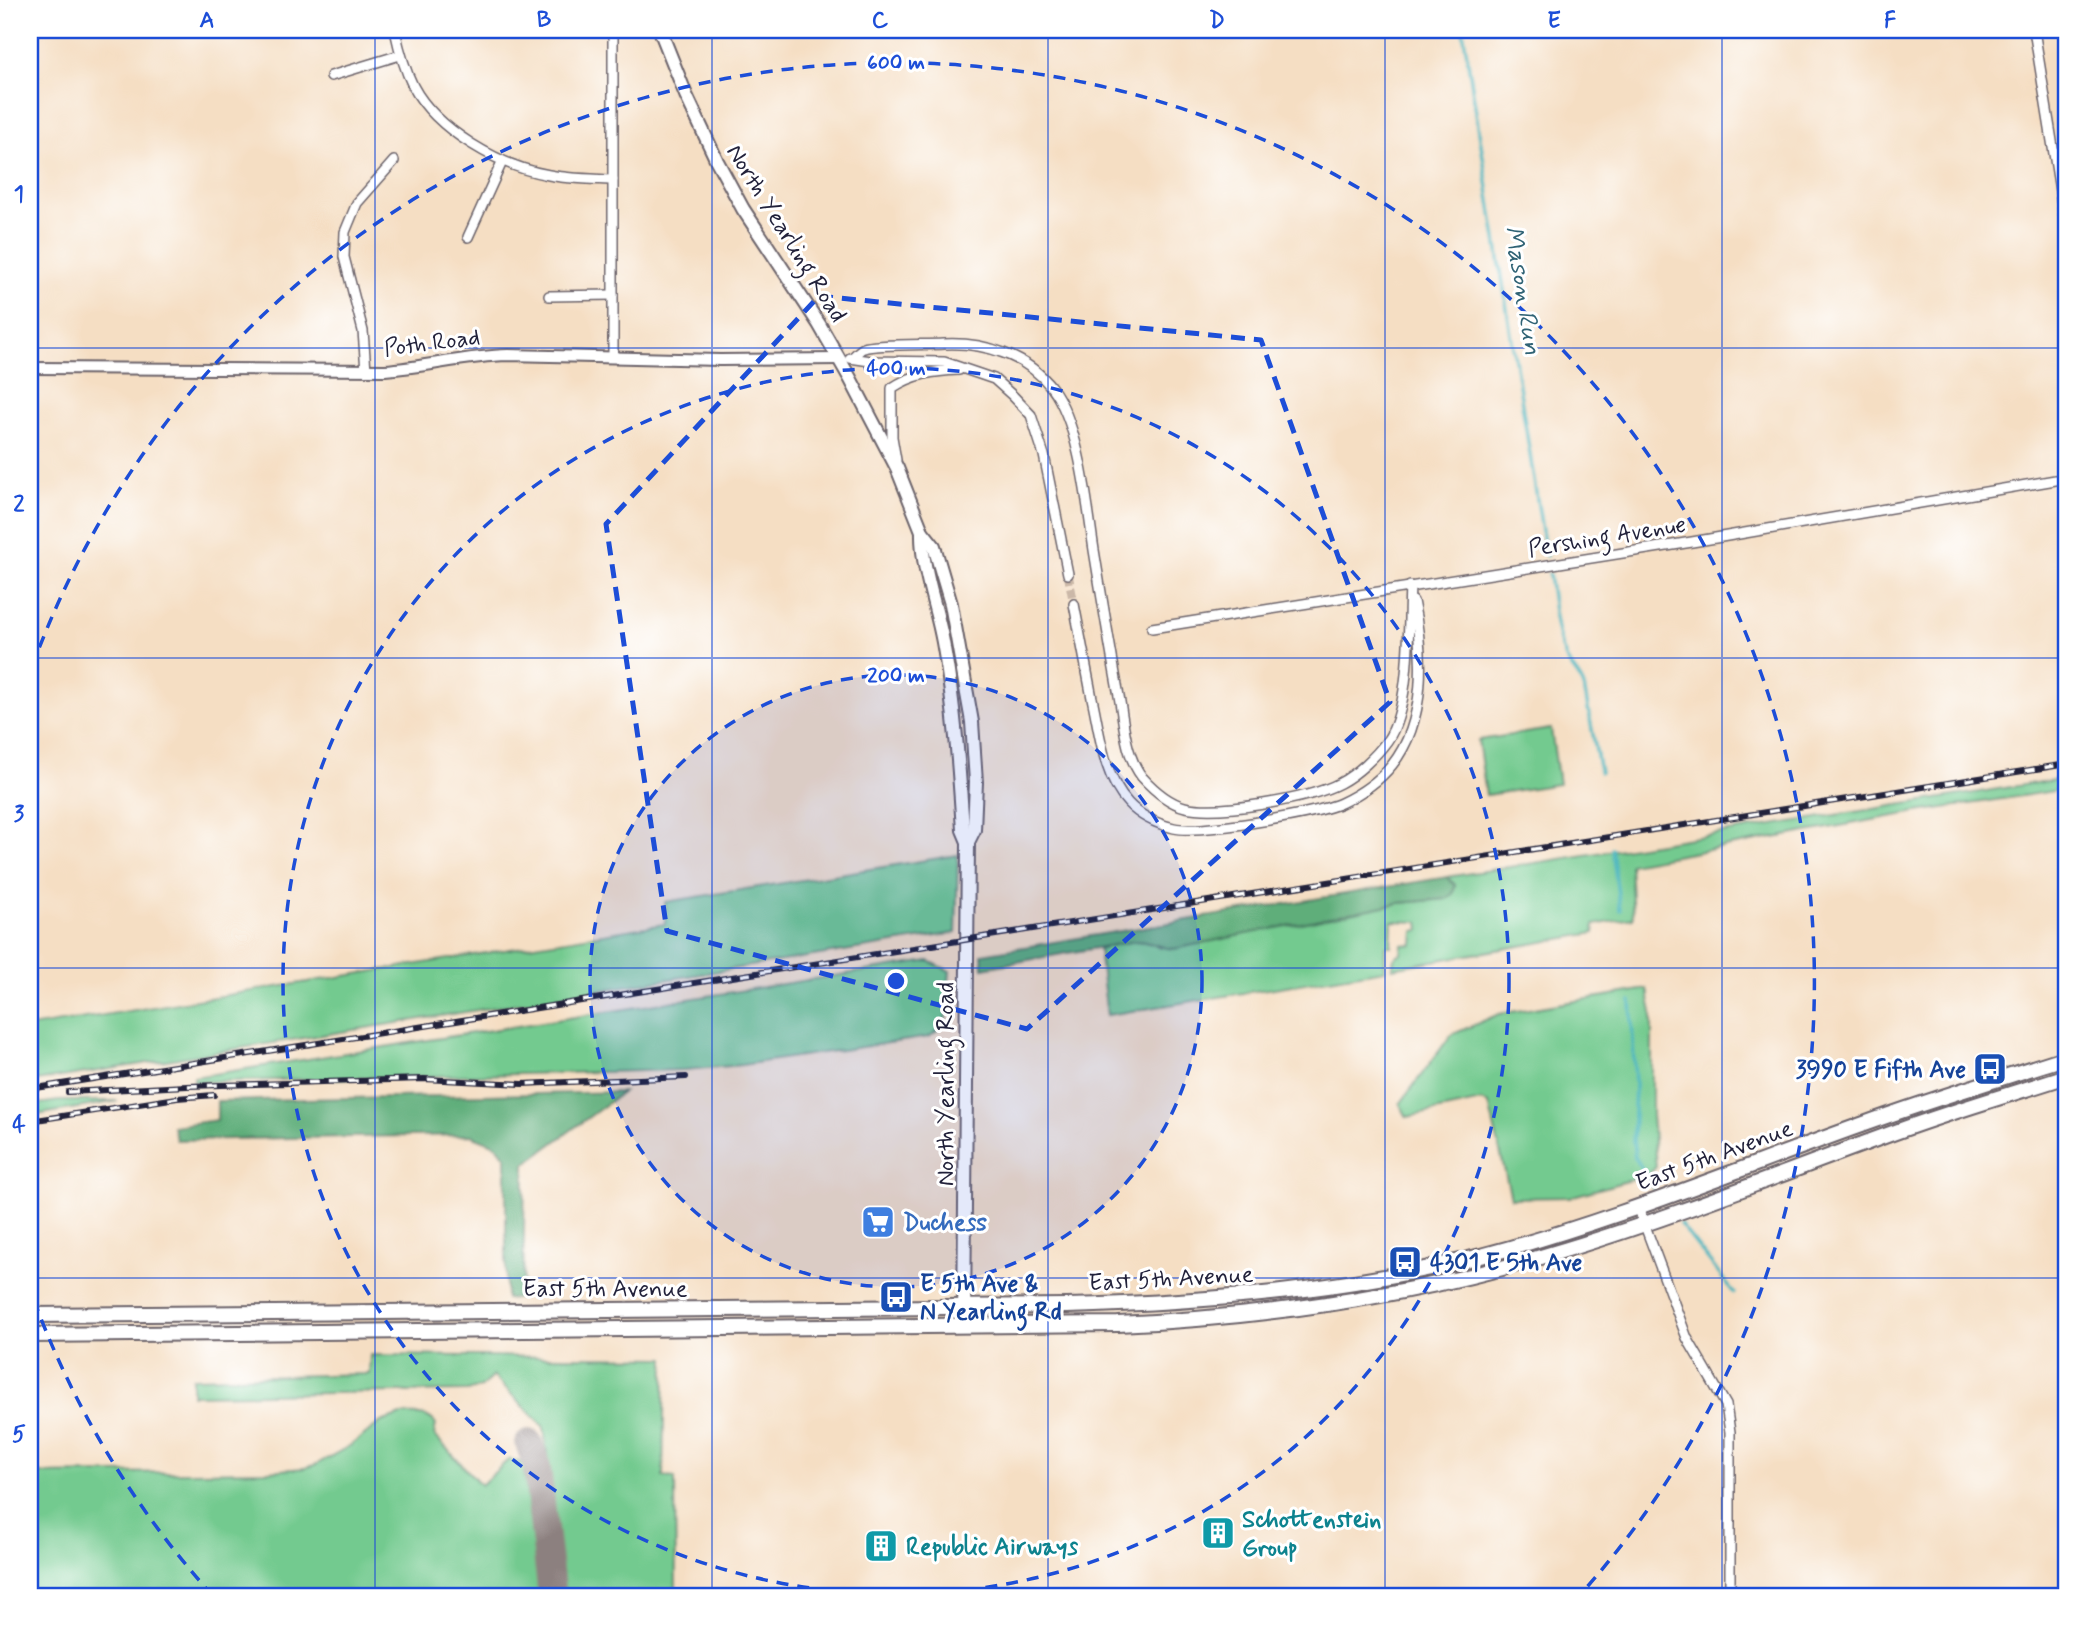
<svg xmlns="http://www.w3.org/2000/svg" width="2097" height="1627" viewBox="0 0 2097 1627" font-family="Mynerve,sans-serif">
<rect width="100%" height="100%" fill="#fff"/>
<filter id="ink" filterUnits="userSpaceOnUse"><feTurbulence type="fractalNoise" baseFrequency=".0143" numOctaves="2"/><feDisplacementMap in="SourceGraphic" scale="14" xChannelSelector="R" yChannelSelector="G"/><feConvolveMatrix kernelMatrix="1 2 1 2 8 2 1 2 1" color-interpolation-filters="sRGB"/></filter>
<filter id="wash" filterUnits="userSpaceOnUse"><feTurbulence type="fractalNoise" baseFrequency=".00686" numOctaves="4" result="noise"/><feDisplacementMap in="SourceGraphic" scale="28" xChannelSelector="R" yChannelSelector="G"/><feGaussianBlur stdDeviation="1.57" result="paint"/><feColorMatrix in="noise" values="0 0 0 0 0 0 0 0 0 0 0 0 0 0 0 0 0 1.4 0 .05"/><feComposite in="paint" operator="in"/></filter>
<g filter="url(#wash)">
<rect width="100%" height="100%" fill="#f5dec3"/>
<g fill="#73ca8f" stroke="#4a7665" stroke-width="2">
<path d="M1551,729L1559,784L1486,795L1478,740Z"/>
<path d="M2067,778V789L1917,812L1630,864L1633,918L1594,925L1595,933L1392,968L1394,958L1401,953L1402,945L1413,944L1414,931L1420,930L1419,922L1392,921L1391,946H1385V970L1107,1015L1099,949C1119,944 1141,935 1159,948L1399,903L1446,899L1455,885L1447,877Z"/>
<path d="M958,855L956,933L30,1082V1027L665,924V902Z"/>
<path d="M929,961L950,971L945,1025L929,1037L742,1065L684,1070L194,1082V1077Z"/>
<path d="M1647,989L1652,1012V1115L1656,1167L1648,1175L1570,1197L1511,1198L1489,1104L1481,1101L1407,1117L1400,1104L1451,1035L1499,1014Z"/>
<path d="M59,1101H118L30,1116V1105Z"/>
<path d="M370,1355L665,1358L663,1477L675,1478L676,1597H563L544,1427L493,1376L481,1387L468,1391L192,1395V1378L369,1374Z"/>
<path d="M401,1415C414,1415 428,1412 436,1424L434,1435L481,1485L509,1459L523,1463L540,1597H30V1474L268,1471L305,1468L317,1464L351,1445L381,1422Z"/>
</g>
<g fill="#5eae7a" stroke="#40685a" stroke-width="2">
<path d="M1447,877L1455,885L1453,894L1446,899L1399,903L1174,949C1160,948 1150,941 1136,941L983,968L982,954Z"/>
<path d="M623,1092L525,1164L523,1298L506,1299V1157L496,1145L471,1135L176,1140L173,1126L217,1120V1101Z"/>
</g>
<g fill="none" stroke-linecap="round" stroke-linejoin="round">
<g stroke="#42b2bb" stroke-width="3.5">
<path d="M1463,30L1546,556"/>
<path d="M1549,574C1553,602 1555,632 1566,658C1571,669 1580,675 1584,687L1600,772"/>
<path d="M1612,849L1620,910"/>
<path d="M1631,1001L1635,1084L1633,1141L1635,1157L1654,1190"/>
<path d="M1680,1224L1734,1293"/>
</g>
<path stroke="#8c807f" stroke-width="28" d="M529,1443L537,1467L552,1597"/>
</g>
</g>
<g filter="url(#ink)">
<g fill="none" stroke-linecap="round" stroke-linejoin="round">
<path stroke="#cbb8a8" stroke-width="9" stroke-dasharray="9 4.5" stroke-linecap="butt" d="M1068,574L1074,604"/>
<defs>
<g id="minor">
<path d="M395,30C399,49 404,68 413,86C436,130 501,167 549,175C569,179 592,179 613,180"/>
<path d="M2034,30L2067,234"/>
<path d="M331,76L400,55"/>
<path d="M468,237L502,162"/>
<path d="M549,296L613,295"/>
<path d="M613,356V30"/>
<path d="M850,358L870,361L944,362L994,379L1013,396L1031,415L1044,455L1068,574"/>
<path d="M852,358C855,355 860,349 864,348C874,344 929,345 944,344C983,342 1027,355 1052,388C1080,425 1087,504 1094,550C1102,599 1110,648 1119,696C1124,723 1125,755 1142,777C1153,789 1169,803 1185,807C1218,815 1310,799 1340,783C1357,774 1376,756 1387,741C1411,708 1408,626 1410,586"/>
<path d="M366,370L363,331L344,257L345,232L357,203L394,161"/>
<path d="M896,460L892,437V388C913,374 934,371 959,370"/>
<path d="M1074,604C1080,636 1086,667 1092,698C1100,733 1103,776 1128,803C1140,816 1157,824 1174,828C1199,834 1317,814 1341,803C1360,794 1379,781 1392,765C1427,721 1424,653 1413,601"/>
<path d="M1152,628L1692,542L2067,478"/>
<path d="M1638,1207L1687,1338L1726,1405L1730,1432V1597"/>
</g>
<path id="tertiary" d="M30,368L385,370C426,367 466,356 508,355L720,360L839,359"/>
<g id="secondary">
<path d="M660,30L686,95L717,161L743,209L819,324L850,378L897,468L922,531L934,546L951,604L972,722L976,782L974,830L968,842"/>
<path d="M922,531C921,570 938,609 944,648C955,708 959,769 963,830L968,842L964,1326"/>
</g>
<g id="primary">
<path d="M30,1315L1067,1306C1207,1302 1345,1291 1481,1256C1611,1222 1735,1170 1861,1125C1929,1100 1999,1079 2067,1057"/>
<path d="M30,1335L1118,1324C1265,1317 1411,1297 1551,1254C1670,1219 1785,1172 1901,1130C1956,1110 2012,1094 2067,1076"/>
</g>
</defs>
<use href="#minor" stroke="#6c646b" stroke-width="12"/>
<use href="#tertiary" stroke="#6c646b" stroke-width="14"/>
<use href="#secondary" stroke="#6c646b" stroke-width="16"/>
<use href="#primary" stroke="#6c646b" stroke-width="18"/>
<use href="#minor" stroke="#fff" stroke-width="9"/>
<use href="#tertiary" stroke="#fff" stroke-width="10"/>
<use href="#secondary" stroke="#fff" stroke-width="12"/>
<use href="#primary" stroke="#fff" stroke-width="14"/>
<defs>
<g id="rail">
<path d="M30,1089L2067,764"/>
<path d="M68,1092L187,1086L424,1079L522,1084L686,1077"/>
<path d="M30,1121L177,1098L214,1095"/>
</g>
</defs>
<use href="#rail" stroke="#22223b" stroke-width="6"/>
<use href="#rail" stroke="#fff" stroke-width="3.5" stroke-dasharray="10" stroke-linecap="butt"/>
</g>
</g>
<path fill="none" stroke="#1d4ed8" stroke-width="5" stroke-dasharray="14 9" stroke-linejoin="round" d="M819,296L1261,340L1390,702L1027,1029L667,931L606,524Z"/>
<path fill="none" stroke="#1d4ed8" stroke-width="2" stroke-opacity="0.55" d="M375,30V1597M712,30V1597M1048,30V1597M1385,30V1597M1722,30V1597M30,348H2067M30,658H2067M30,968H2067M30,1278H2067"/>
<circle cx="896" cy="981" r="306" fill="#1d4ed8" fill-opacity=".12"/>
<g fill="none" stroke="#1d4ed8" stroke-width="3.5" stroke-dasharray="12 9">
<circle cx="896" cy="981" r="306"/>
<circle cx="896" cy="981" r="613"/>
<path d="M213 1596A919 919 0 0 1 32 1295M32 667A919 919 0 1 1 1579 1596"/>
</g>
<defs>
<symbol id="bus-square" viewBox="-11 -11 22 22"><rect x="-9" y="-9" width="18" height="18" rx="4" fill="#1a4fb4" stroke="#fff"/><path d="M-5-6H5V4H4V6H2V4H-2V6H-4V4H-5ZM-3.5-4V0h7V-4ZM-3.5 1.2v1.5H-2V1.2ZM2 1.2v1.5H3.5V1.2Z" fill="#fff"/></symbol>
<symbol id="supermarket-square" viewBox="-11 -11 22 22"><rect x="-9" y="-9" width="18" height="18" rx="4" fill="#3f7fe0" stroke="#fff"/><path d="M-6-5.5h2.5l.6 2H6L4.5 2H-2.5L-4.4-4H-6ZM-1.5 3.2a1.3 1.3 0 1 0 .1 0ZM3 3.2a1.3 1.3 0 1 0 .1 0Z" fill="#fff"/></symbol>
<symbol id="building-square" viewBox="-11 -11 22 22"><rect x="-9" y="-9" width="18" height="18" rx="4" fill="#0f9aa8" stroke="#fff"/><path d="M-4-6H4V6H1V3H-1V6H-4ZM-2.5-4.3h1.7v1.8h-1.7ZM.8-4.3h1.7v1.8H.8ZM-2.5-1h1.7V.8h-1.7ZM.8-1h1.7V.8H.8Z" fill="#fff"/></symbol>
</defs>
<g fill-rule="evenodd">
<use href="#bus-square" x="1971" y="1050" width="38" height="38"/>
<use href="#supermarket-square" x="859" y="1203" width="38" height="38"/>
<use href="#bus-square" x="1386" y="1243" width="38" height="38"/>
<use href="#bus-square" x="877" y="1278" width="38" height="38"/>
<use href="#building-square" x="1199" y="1514" width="38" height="38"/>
<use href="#building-square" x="862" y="1527" width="38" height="38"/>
</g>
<g text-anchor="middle" stroke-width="6" stroke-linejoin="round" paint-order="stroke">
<g font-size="24" fill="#22223b" stroke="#fff">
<text transform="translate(787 233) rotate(58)" y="8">North Yearling Road</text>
<text transform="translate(432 342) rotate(-7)" y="8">Poth Road</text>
<text transform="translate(1607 536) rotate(-9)" y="8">Pershing Avenue</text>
<text transform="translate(945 1084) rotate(-90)" y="8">North Yearling Road</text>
<text transform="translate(1714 1155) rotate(-20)" y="8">East 5th Avenue</text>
<text transform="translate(1171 1278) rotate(-3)" y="8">East 5th Avenue</text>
<text x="605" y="1296">East 5th Avenue</text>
</g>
<g font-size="24" font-weight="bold" fill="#164399" stroke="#fff" text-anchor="start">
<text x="1966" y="1077" text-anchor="end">3990 E Fifth Ave</text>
<text x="1430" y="1270">4301 E 5th Ave</text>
<text x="920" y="1291">E 5th Ave &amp;<tspan x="920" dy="28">N Yearling Rd</tspan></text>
</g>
<g font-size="24" font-weight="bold" fill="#366cbe" stroke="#fff" text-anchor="start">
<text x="903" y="1230">Duchess</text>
</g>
<g font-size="24" font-weight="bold" fill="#0d838f" stroke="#fff" text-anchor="start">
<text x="1242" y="1527">Schottenstein<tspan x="1242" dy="28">Group</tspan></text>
<text x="906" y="1554">Republic Airways</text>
</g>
<g font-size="26" font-style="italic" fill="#306375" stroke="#fff">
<text transform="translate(1524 290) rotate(81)" y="9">Mason Run</text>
</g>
</g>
<circle cx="896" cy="981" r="10" fill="#1d4ed8" stroke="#fff" stroke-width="3.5"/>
<g font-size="21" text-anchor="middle" font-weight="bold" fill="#1d4ed8" stroke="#fff" stroke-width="6" stroke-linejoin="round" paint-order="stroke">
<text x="896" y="69">600 m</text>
<text x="896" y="375">400 m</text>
<text x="896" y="682">200 m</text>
</g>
<rect width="2097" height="1627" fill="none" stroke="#fff" stroke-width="77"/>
<rect x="38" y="38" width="2020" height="1550" fill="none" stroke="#1d4ed8" stroke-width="2.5"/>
<g font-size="23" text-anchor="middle" font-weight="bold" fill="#1d4ed8">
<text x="207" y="27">A</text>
<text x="544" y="27">B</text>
<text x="880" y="27">C</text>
<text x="1217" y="27">D</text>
<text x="1554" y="27">E</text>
<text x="1890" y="27">F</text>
<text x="19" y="201">1</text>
<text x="19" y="511">2</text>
<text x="19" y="821">3</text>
<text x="19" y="1131">4</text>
<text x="19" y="1441">5</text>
</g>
</svg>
